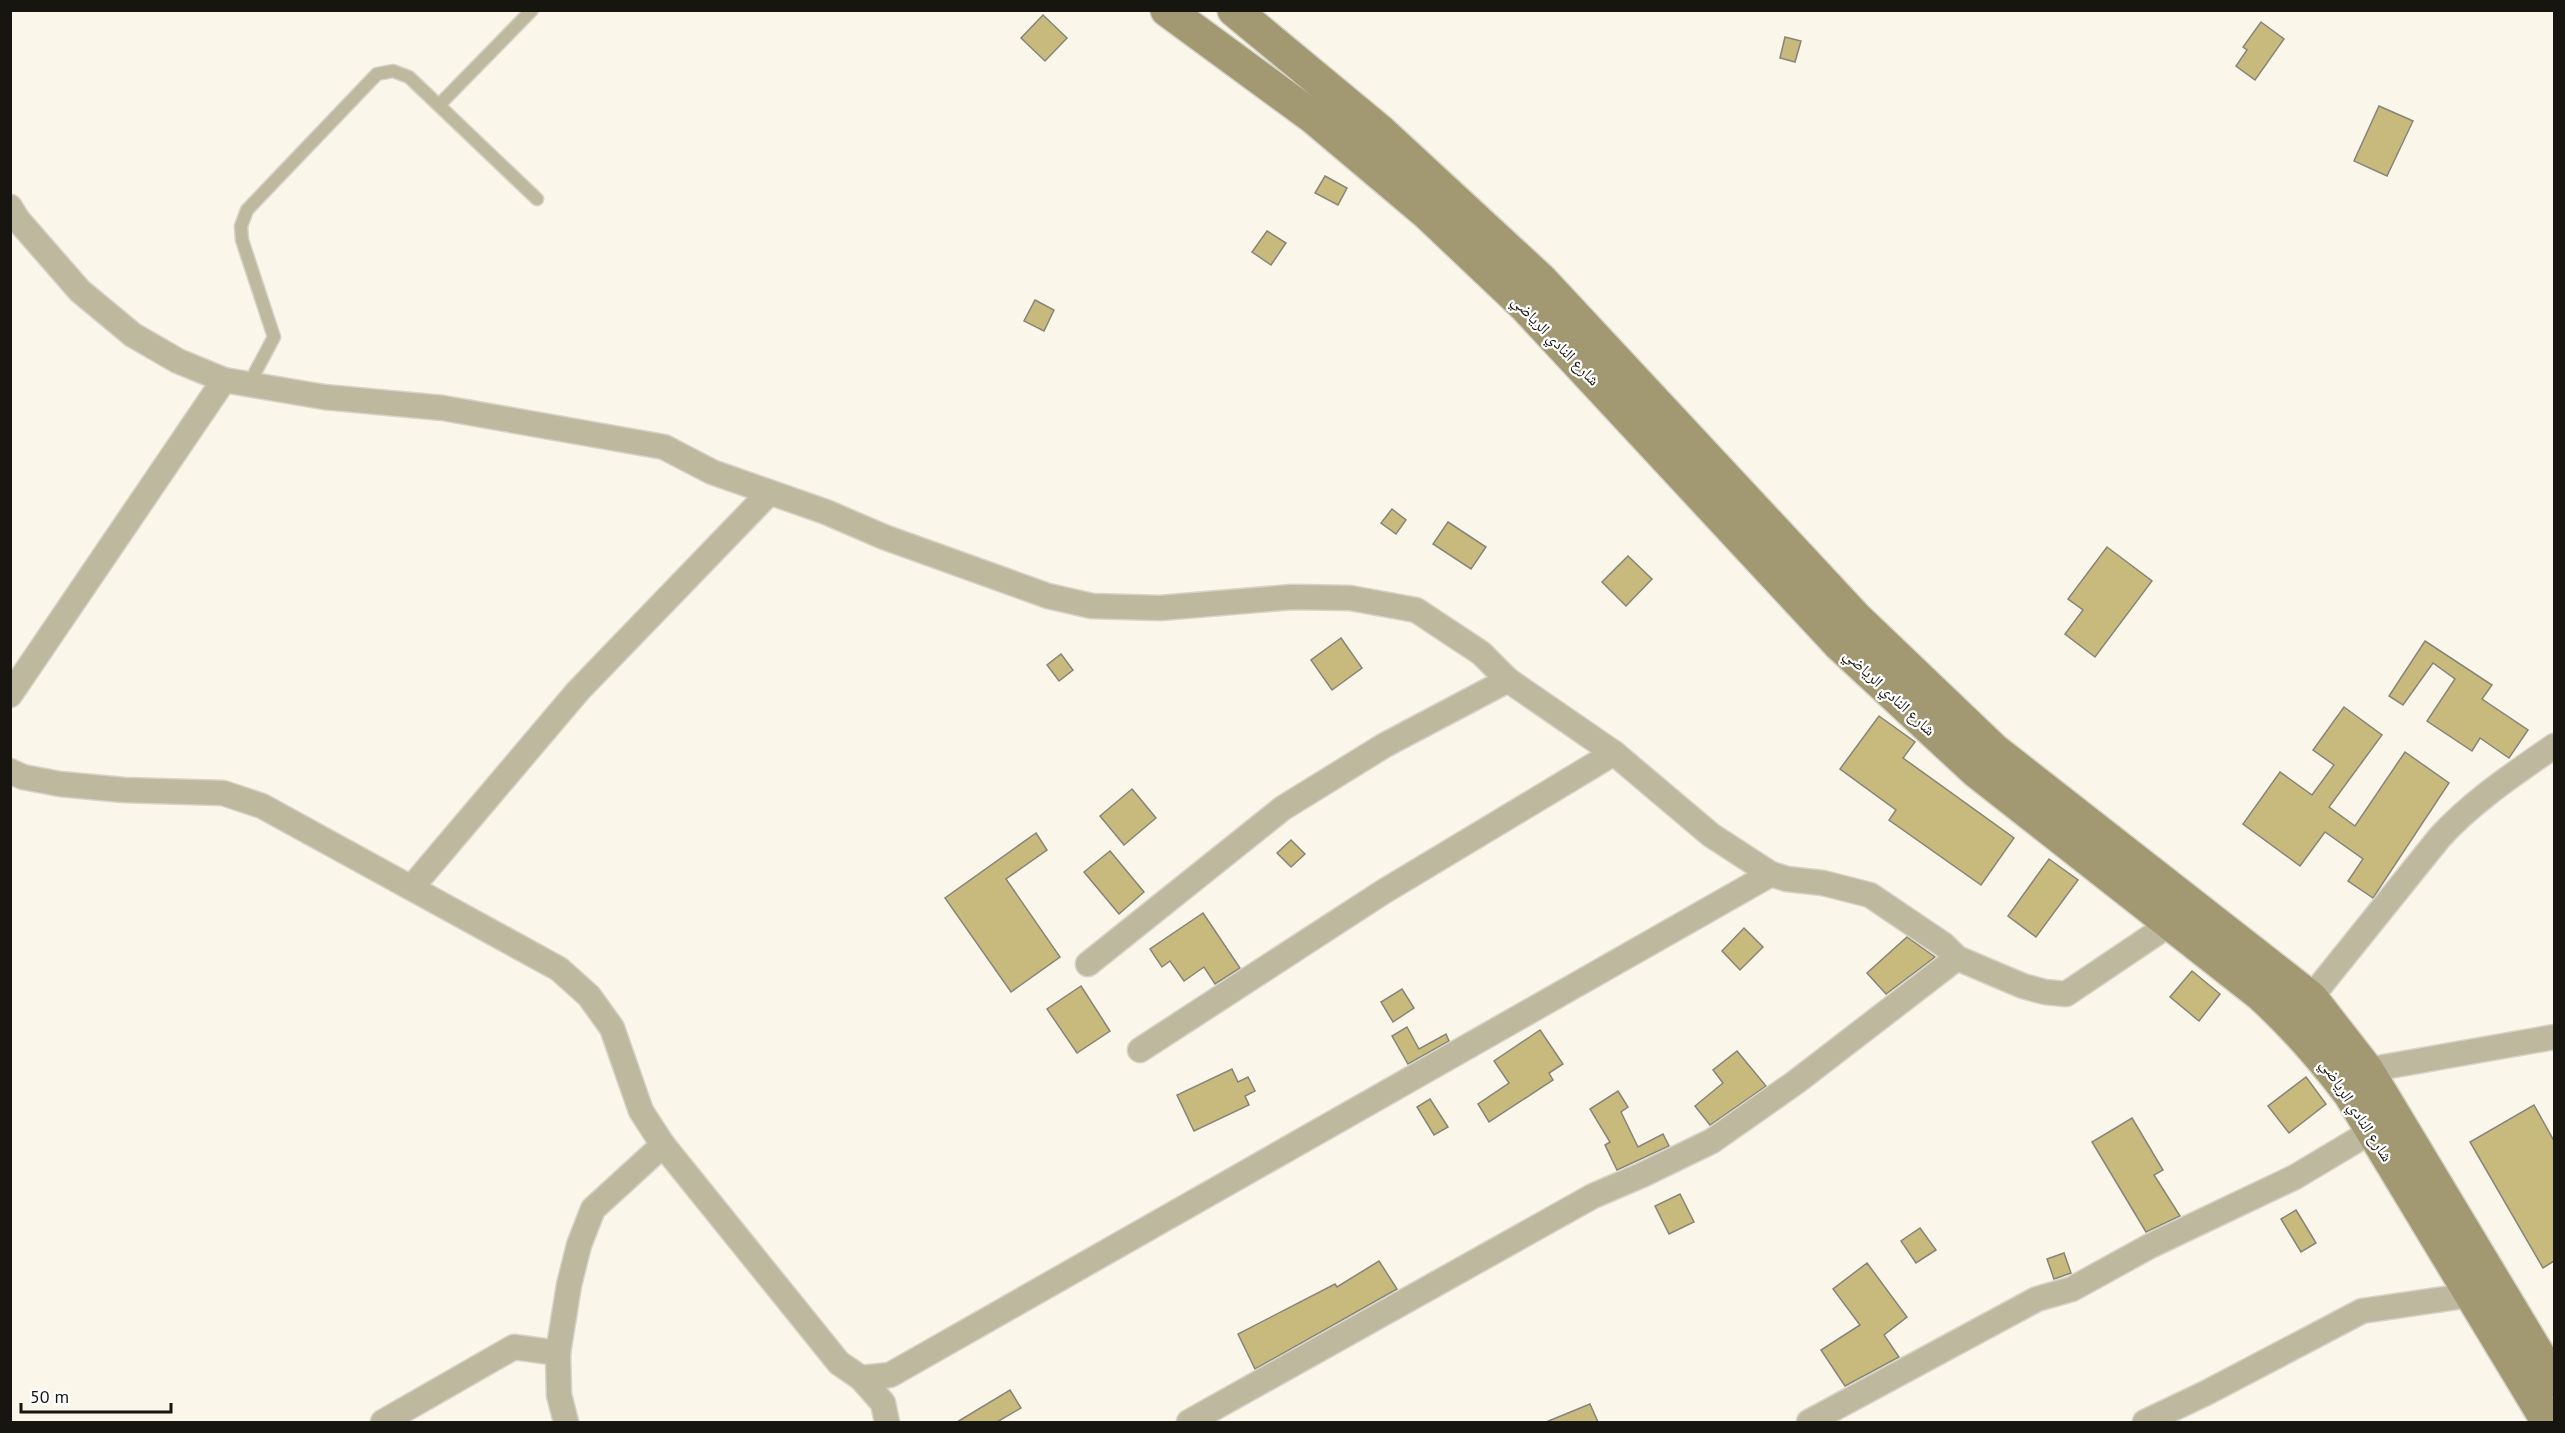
<svg xmlns="http://www.w3.org/2000/svg" width="2565" height="1433" viewBox="0 0 2565 1433" font-family="'PT Sans','Noto Naskh Arabic',sans-serif">
<rect width="100%" height="100%" fill="#faf7ea"/>
<g fill="#c8ba7d" stroke="#878479" stroke-width="1.5">
<path d="M1043,15L1067,38L1045,61L1021,38Z"/>
<path d="M2261,22L2284,39L2255,80L2236,66L2247,50L2243,47Z"/>
<path d="M1785,37L1801,41L1795,62L1780,58Z"/>
<path d="M2379,106L2413,121L2387,176L2354,161Z"/>
<path d="M1325,176L1347,188L1338,205L1315,193Z"/>
<path d="M1267,231L1286,243L1271,265L1252,252Z"/>
<path d="M1035,300L1054,310L1044,331L1024,321Z"/>
<path d="M1392,509L1406,520L1396,534L1381,523Z"/>
<path d="M1448,522L1486,547L1471,569L1433,544Z"/>
<path d="M2107,547L2152,581L2095,657L2065,634L2083,610L2068,599Z"/>
<path d="M1628,556L1652,579L1626,606L1602,582Z"/>
<path d="M1341,638L1362,668L1332,690L1311,660Z"/>
<path d="M2425,641L2492,685L2482,699L2528,730L2509,758L2480,738L2472,751L2427,721L2455,679L2433,663L2403,705L2389,696Z"/>
<path d="M1061,654L1073,670L1059,681L1047,665Z"/>
<path d="M2344,707L2382,735L2329,807L2355,826L2405,752L2449,783L2373,898L2348,881L2363,859L2325,832L2300,866L2243,824L2280,772L2312,795L2334,765L2313,750Z"/>
<path d="M1879,716L1915,742L1903,758L2014,838L1981,885L1889,820L1896,810L1840,769Z"/>
<path d="M1132,789L1156,818L1124,845L1100,816Z"/>
<path d="M1036,833L1047,850L1006,879L1060,957L1011,992L945,898Z"/>
<path d="M1291,840L1305,854L1291,867L1277,853Z"/>
<path d="M1110,851L1144,892L1119,914L1084,872Z"/>
<path d="M2049,859L2078,880L2036,937L2008,916Z"/>
<path d="M1203,913L1240,968L1215,984L1204,967L1184,981L1170,961L1162,967L1150,949Z"/>
<path d="M1744,928L1763,947L1740,970L1722,951Z"/>
<path d="M1907,937L1935,957L1886,994L1867,973Z"/>
<path d="M2192,971L2220,994L2199,1021L2170,997Z"/>
<path d="M1081,986L1110,1031L1077,1053L1047,1009Z"/>
<path d="M1402,989L1414,1008L1393,1022L1381,1002Z"/>
<path d="M1407,1027L1419,1049L1446,1034L1449,1041L1408,1064L1392,1036Z"/>
<path d="M1540,1030L1563,1064L1549,1073L1553,1080L1489,1122L1478,1104L1509,1083L1494,1061Z"/>
<path d="M1737,1051L1766,1086L1710,1125L1695,1106L1723,1083L1713,1070Z"/>
<path d="M1232,1069L1238,1082L1248,1077L1255,1091L1245,1096L1249,1105L1194,1131L1177,1095Z"/>
<path d="M2306,1077L2326,1104L2289,1133L2268,1106Z"/>
<path d="M1618,1091L1628,1107L1621,1112L1638,1147L1663,1134L1669,1146L1617,1170L1605,1145L1610,1142L1590,1109Z"/>
<path d="M1430,1099L1448,1127L1434,1135L1417,1107Z"/>
<path d="M2534,1105L2554,1141V1261L2543,1268L2470,1142Z"/>
<path d="M2132,1118L2163,1170L2154,1175L2180,1216L2146,1232L2092,1142Z"/>
<path d="M1680,1194L1694,1222L1669,1234L1655,1206Z"/>
<path d="M2296,1210L2316,1243L2301,1252L2281,1219Z"/>
<path d="M1920,1228L1936,1250L1916,1263L1901,1241Z"/>
<path d="M2064,1253L2071,1273L2054,1279L2047,1259Z"/>
<path d="M1379,1261L1397,1289L1255,1369L1238,1334L1335,1284L1337,1287Z"/>
<path d="M1867,1263L1907,1317L1884,1335L1899,1357L1845,1386L1821,1350L1860,1325L1833,1289Z"/>
<path d="M1010,1390L1021,1408L997,1422H957Z"/>
<path d="M1590,1404L1598,1422H1546Z"/>
</g>
<g fill="none" stroke-linecap="round" stroke-linejoin="round">
<defs>
<g id="service">
<path d="M439,105L532,10"/>
<path d="M249,384L274,337L242,240L241,226L247,210L377,74L393,71L409,77L537,199"/>
</g>
<g id="minor">
<path d="M10,207L18,220L80,291L133,335L178,361L224,380L324,397L443,408L664,447L712,472L826,512L884,537L1048,596L1092,606L1160,608L1292,597L1350,598L1416,610L1481,653L1508,680L1614,753L1711,835L1771,874"/>
<path d="M10,695L224,380"/>
<path d="M10,771L23,777L60,784L124,790L223,793L262,806L559,969L589,996L612,1028L641,1111L663,1145L839,1363L861,1378L890,1375L1771,874L1787,879L1823,883L1870,895L1944,945L1957,958L2023,986L2045,992L2066,994L2170,924"/>
<path d="M412,887L578,691L769,493"/>
<path d="M1088,964L1283,808L1385,745L1508,680"/>
<path d="M2300,1011L2440,837C2474,800 2514,774 2554,746"/>
<path d="M1140,1050L1383,892L1614,753"/>
<path d="M2367,1070L2554,1037"/>
<path d="M861,1378L883,1403L887,1422"/>
<path d="M383,1422L514,1347L558,1353"/>
<path d="M566,1422L559,1395L558,1353L569,1285L579,1245L593,1209L663,1145"/>
<path d="M1189,1422L1593,1196L1642,1175L1712,1141L1796,1082L1957,958"/>
<path d="M1809,1422L2037,1299L2072,1289L2150,1246L2295,1177L2372,1131"/>
<path d="M2145,1422L2206,1393L2362,1311L2471,1295"/>
</g>
<g id="secondary">
<path d="M1167,10L1313,117L1428,214L1525,306L1840,645L1976,771L2260,994C2294,1025 2322,1057 2350,1094L2548,1422"/>
<path d="M1234,10L1381,132L1541,280L1856,618L1994,750L2311,998L2367,1070L2554,1381"/>
</g>
</defs>
<use href="#service" stroke="#d6d3c7" stroke-width="15"/>
<use href="#minor" stroke="#d6d3c7" stroke-width="27"/>
<use href="#secondary" stroke="#d6d3c7" stroke-width="36"/>
<use href="#service" stroke="#beb89e" stroke-width="12"/>
<use href="#minor" stroke="#beb89e" stroke-width="24"/>
<use href="#secondary" stroke="#a29972" stroke-width="33"/>
</g>
<g text-anchor="middle" stroke-width="4.5" stroke-linejoin="round" paint-order="stroke">
<g font-size="16" fill="#161510" stroke="#fff">
<text transform="translate(1556 340) rotate(46)" y="6">شارع النادي الرياضي</text>
<text transform="translate(1890 692) rotate(43)" y="6">شارع النادي الرياضي</text>
<text transform="translate(2357 1110) rotate(57)" y="6">شارع النادي الرياضي</text>
</g>
</g>
<rect width="2565" height="1433" fill="none" stroke="#161510" stroke-width="24"/>
<path d="M21 1403v9h150v-9" fill="none" stroke="#161510" stroke-width="3"/>
<text x="30" y="1403" font-size="18" fill="#161510" stroke="#ffffff" stroke-width="4.5" paint-order="stroke">50 m</text>
</svg>
